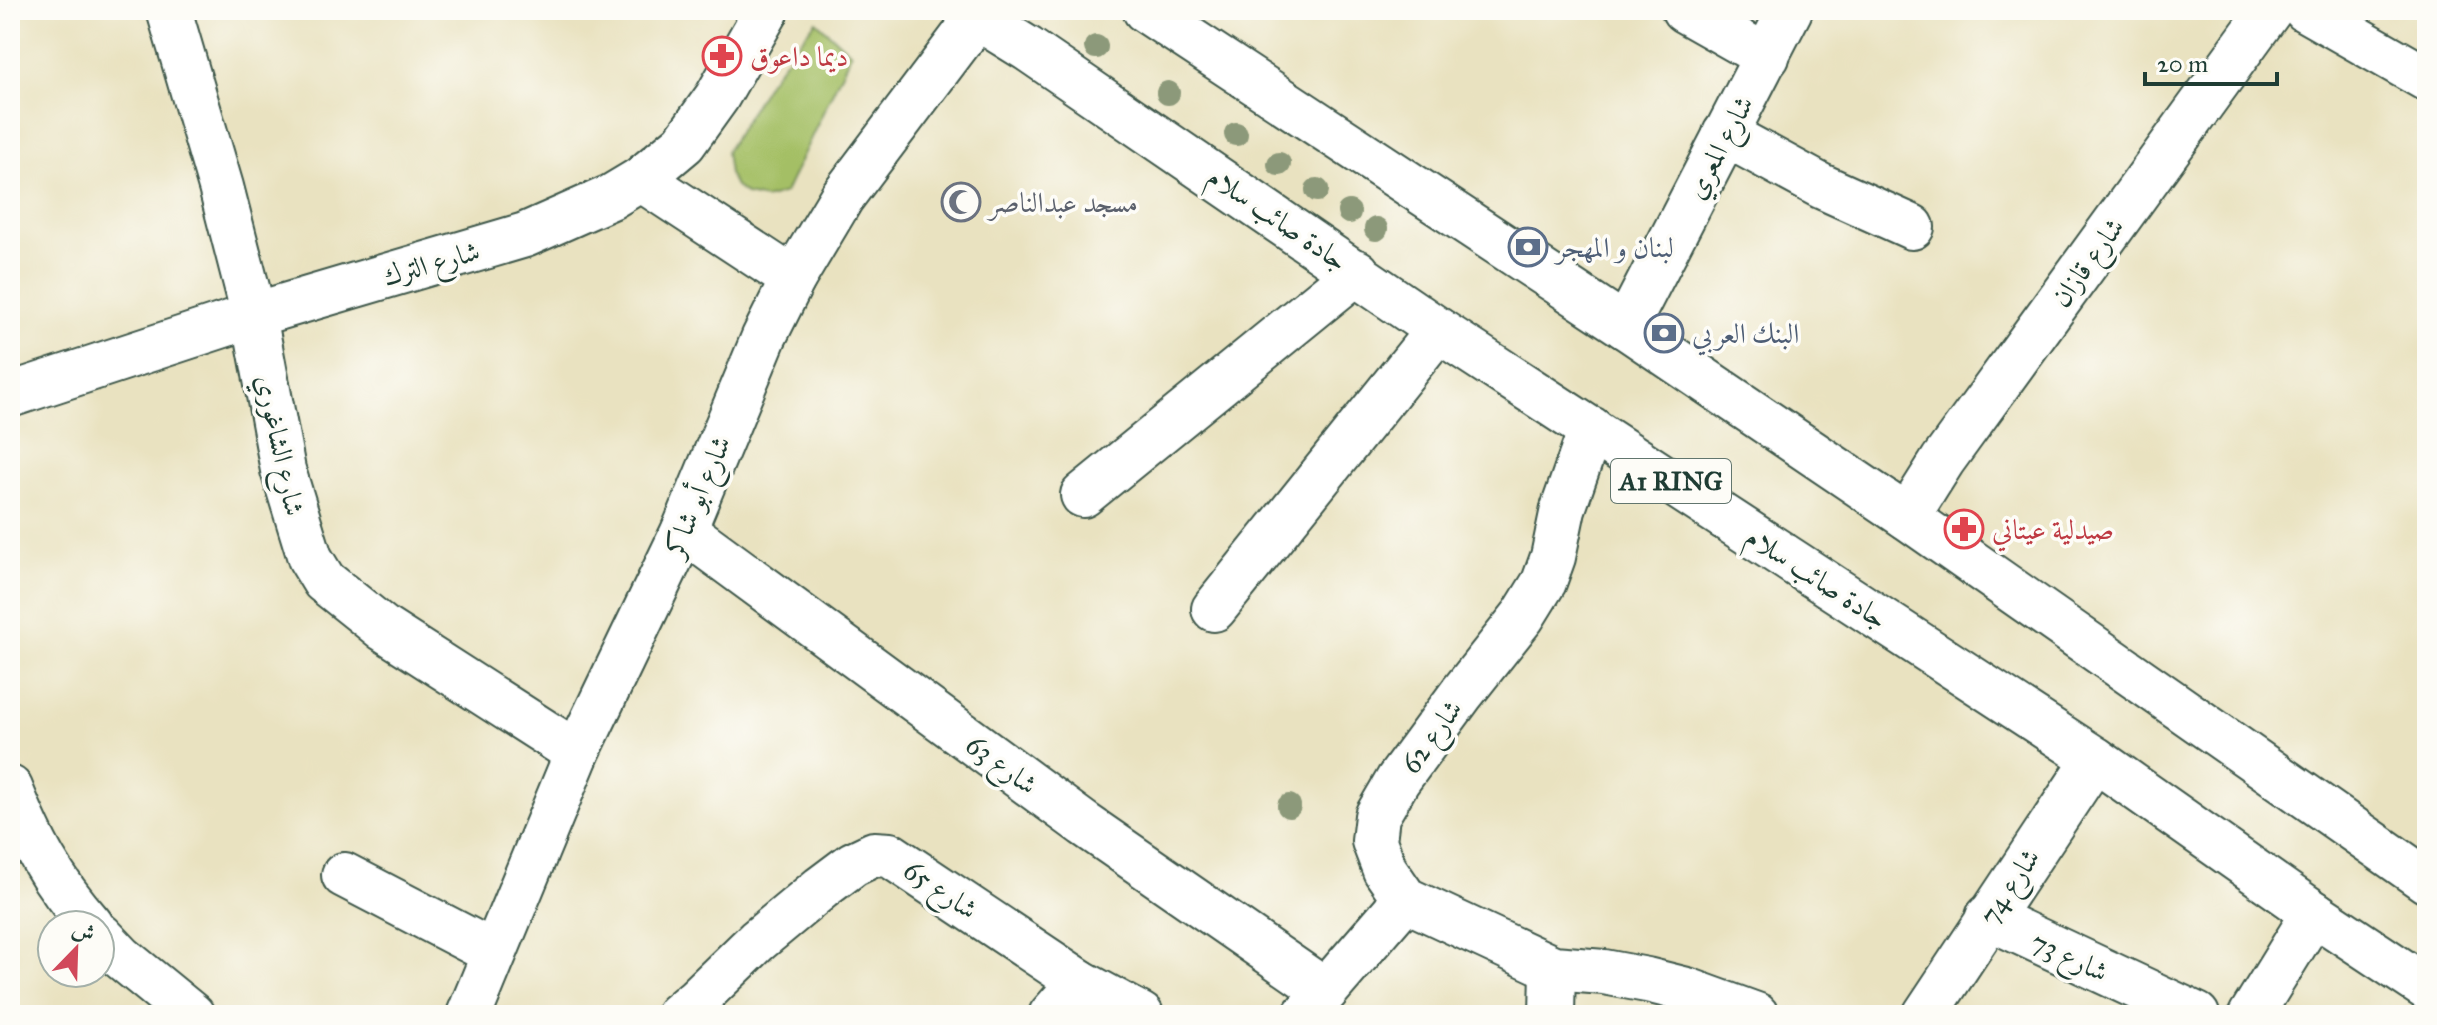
<svg xmlns="http://www.w3.org/2000/svg" width="2437" height="1025" viewBox="0 0 2437 1025" font-family="'IM FELL Great Primer',Amiri,serif">
<rect width="100%" height="100%" fill="#fdfcf7"/>
<filter id="ink" filterUnits="userSpaceOnUse"><feTurbulence type="fractalNoise" baseFrequency=".0125" numOctaves="2"/><feDisplacementMap in="SourceGraphic" scale="16" xChannelSelector="R" yChannelSelector="G"/><feConvolveMatrix kernelMatrix="1 2 1 2 8 2 1 2 1" color-interpolation-filters="sRGB"/></filter>
<filter id="wash" filterUnits="userSpaceOnUse"><feTurbulence type="fractalNoise" baseFrequency=".006" numOctaves="4" result="noise"/><feDisplacementMap in="SourceGraphic" scale="32" xChannelSelector="R" yChannelSelector="G"/><feGaussianBlur stdDeviation="1.8" result="paint"/><feColorMatrix in="noise" values="0 0 0 0 0 0 0 0 0 0 0 0 0 0 0 0 0 1.4 0 .05"/><feComposite in="paint" operator="in"/></filter>
<g filter="url(#wash)">
<rect width="100%" height="100%" fill="#e9e2c0"/>
<path fill="#a4bf65" stroke="#627e4c" stroke-width="2" d="M816,21L851,53L785,193L765,199L747,195L735,186L729,174L726,152L769,81Z"/>
</g>
<g filter="url(#ink)">
<g fill="none" stroke-linecap="round" stroke-linejoin="round">
<defs>
<g id="minor">
<path d="M169,10L221,187L254,315L283,470L310,558L324,581L384,629L577,753"/>
<path d="M1684,10L1767,57"/>
<path d="M2306,10L2427,79"/>
<path d="M1725,134L1821,186L1912,227"/>
<path d="M641,179L793,279"/>
<path d="M1626,327L1790,10"/>
<path d="M10,395L254,315L525,235L611,197L641,179L684,143L717,97L767,10"/>
<path d="M1591,429L1563,509L1553,557L1544,582L1523,616L1462,693L1398,780L1377,816L1374,841L1385,870L1405,899L1553,968L1604,972L1647,980L1687,990L1756,1015"/>
<path d="M1083,495L1357,272"/>
<path d="M1907,517L1943,460L2270,10"/>
<path d="M684,530L1084,824L1324,990"/>
<path d="M1214,609L1438,330"/>
<path d="M10,788C32,843 51,880 91,925"/>
<path d="M344,875L494,953"/>
<path d="M1988,917L2197,1015"/>
<path d="M100,935L121,957L192,1015"/>
<path d="M469,1015L577,753L684,530L764,337L793,279L842,197L983,10"/>
<path d="M678,1015L697,999L757,941L821,888L853,864L874,854L890,855L1080,982L1141,1015"/>
<path d="M1051,1015L1080,982"/>
<path d="M1305,1015L1405,899"/>
<path d="M1552,1015L1553,968"/>
<path d="M1925,1015L2095,759"/>
<path d="M2251,1015L2314,913"/>
</g>
<g id="highway">
<path d="M965,10L1028,49L1438,330L2095,759L2314,913L2427,988"/>
<path d="M1145,10L1626,327L1907,517L2427,881"/>
</g>
</defs>
<use href="#minor" stroke="#3d5649" stroke-width="48"/>
<use href="#highway" stroke="#3d5649" stroke-width="48"/>
<use href="#minor" stroke="#fff" stroke-width="44"/>
<use href="#highway" stroke="#fff" stroke-width="44"/>
</g>
<g fill="#8c997a">
<circle cx="1096" cy="47" r="12"/>
<circle cx="1168" cy="93" r="12"/>
<circle cx="1236" cy="134" r="12"/>
<circle cx="1279" cy="164" r="12"/>
<circle cx="1317" cy="190" r="12"/>
<circle cx="1349" cy="212" r="12"/>
<circle cx="1376" cy="229" r="12"/>
<circle cx="1289" cy="806" r="12"/>
</g>
</g>
<defs>
<symbol id="pharmacy-ring" viewBox="-11 -11 22 22"><circle r="9.5" fill="#fdfcf7" stroke="#e0444e" stroke-width="1.5"/><path d="M-2-6h4v4h4v4h-4v4h-4v-4h-4v-4h4Z" fill="#e0444e"/></symbol>
<symbol id="mosque-ring" viewBox="-11 -11 22 22"><circle r="9.5" fill="#fdfcf7" stroke="#6b7280" stroke-width="1.5"/><path d="M3.5-4.9A6 6 0 1 0 3.5 4.9A5 5 0 1 1 3.5-4.9Z" fill="#6b7280"/></symbol>
<symbol id="bank-ring" viewBox="-11 -11 22 22"><circle r="9.5" fill="#fdfcf7" stroke="#5c6f8a" stroke-width="1.5"/><path d="M-6-4H6V4H-6ZM0-2.3a2.3 2.3 0 1 0 0 4.6a2.3 2.3 0 1 0 0-4.6Z" fill="#5c6f8a"/></symbol>
</defs>
<g fill-rule="evenodd">
<use href="#pharmacy-ring" x="700" y="34" width="44" height="44"/>
<use href="#mosque-ring" x="939" y="180" width="44" height="44"/>
<use href="#bank-ring" x="1506" y="225" width="44" height="44"/>
<use href="#bank-ring" x="1642" y="311" width="44" height="44"/>
<use href="#pharmacy-ring" x="1942" y="507" width="44" height="44"/>
</g>
<g text-anchor="middle" stroke-width="7" stroke-linejoin="round" paint-order="stroke">
<rect fill="#fdfcf7" stroke="#62766e" stroke-width="2" x="1611" y="459" width="120" height="44" rx="6"/>
<g font-size="26" font-weight="bold" fill="#1f3d34">
<text x="1671" y="490">A1 RING</text>
</g>
<g font-size="28" fill="#be3a42" stroke="#fdfcf7" text-anchor="start">
<text x="750" y="66">ديما داعوق</text>
<text x="1992" y="539">صيدلية عيتاني</text>
</g>
<g font-size="28" fill="#1f3d34" stroke="#fdfcf7">
<text transform="translate(1719 147) rotate(-62)" y="10">شارع المعري</text>
<text transform="translate(1278 218) rotate(34)" y="10">جادة صائب سلام</text>
<text transform="translate(2087 262) rotate(-54)" y="10">شارع قازان</text>
<text transform="translate(431 263) rotate(-16)" y="10">شارع الترك</text>
<text transform="translate(281 445) rotate(78)" y="10">شارع الشاغوري</text>
<text transform="translate(697 496) rotate(-67)" y="10">شارع أبو شاكر</text>
<text transform="translate(1817 577) rotate(33)" y="10">جادة صائب سلام</text>
<text transform="translate(1431 736) rotate(-54)" y="10">شارع 62</text>
<text transform="translate(1002 764) rotate(36)" y="10">شارع 63</text>
<text transform="translate(2009 886) rotate(-56)" y="10">شارع 74</text>
<text transform="translate(941 889) rotate(34)" y="10">شارع 65</text>
<text transform="translate(2070 956) rotate(25)" y="10">شارع 73</text>
</g>
<g font-size="28" fill="#5b616d" stroke="#fdfcf7" text-anchor="start">
<text x="989" y="212">مسجد عبدالناصر</text>
</g>
<g font-size="28" fill="#4e5e75" stroke="#fdfcf7" text-anchor="start">
<text x="1556" y="257">لبنان و المهجر</text>
<text x="1692" y="343">البنك العربي</text>
</g>
</g>
<rect width="2437" height="1025" fill="none" stroke="#fdfcf7" stroke-width="40"/>
<g transform="translate(76 949) rotate(23)"><circle r="38" fill="#fdfcf7" stroke="#a4b0a9" stroke-width="2"/>
<path d="M0-6L14 30L0 20L-14 30Z" fill="#d1495b"/>
<text y="-12" font-size="22" font-weight="bold" text-anchor="middle" fill="#1f3d34">ش</text>
</g>
<path d="M2145 72v12h132v-12" fill="none" stroke="#1f3d34" stroke-width="4"/>
<text x="2157" y="72" font-size="24" fill="#1f3d34" stroke="#fdfcf7" stroke-width="6" paint-order="stroke">20 m</text>
</svg>
